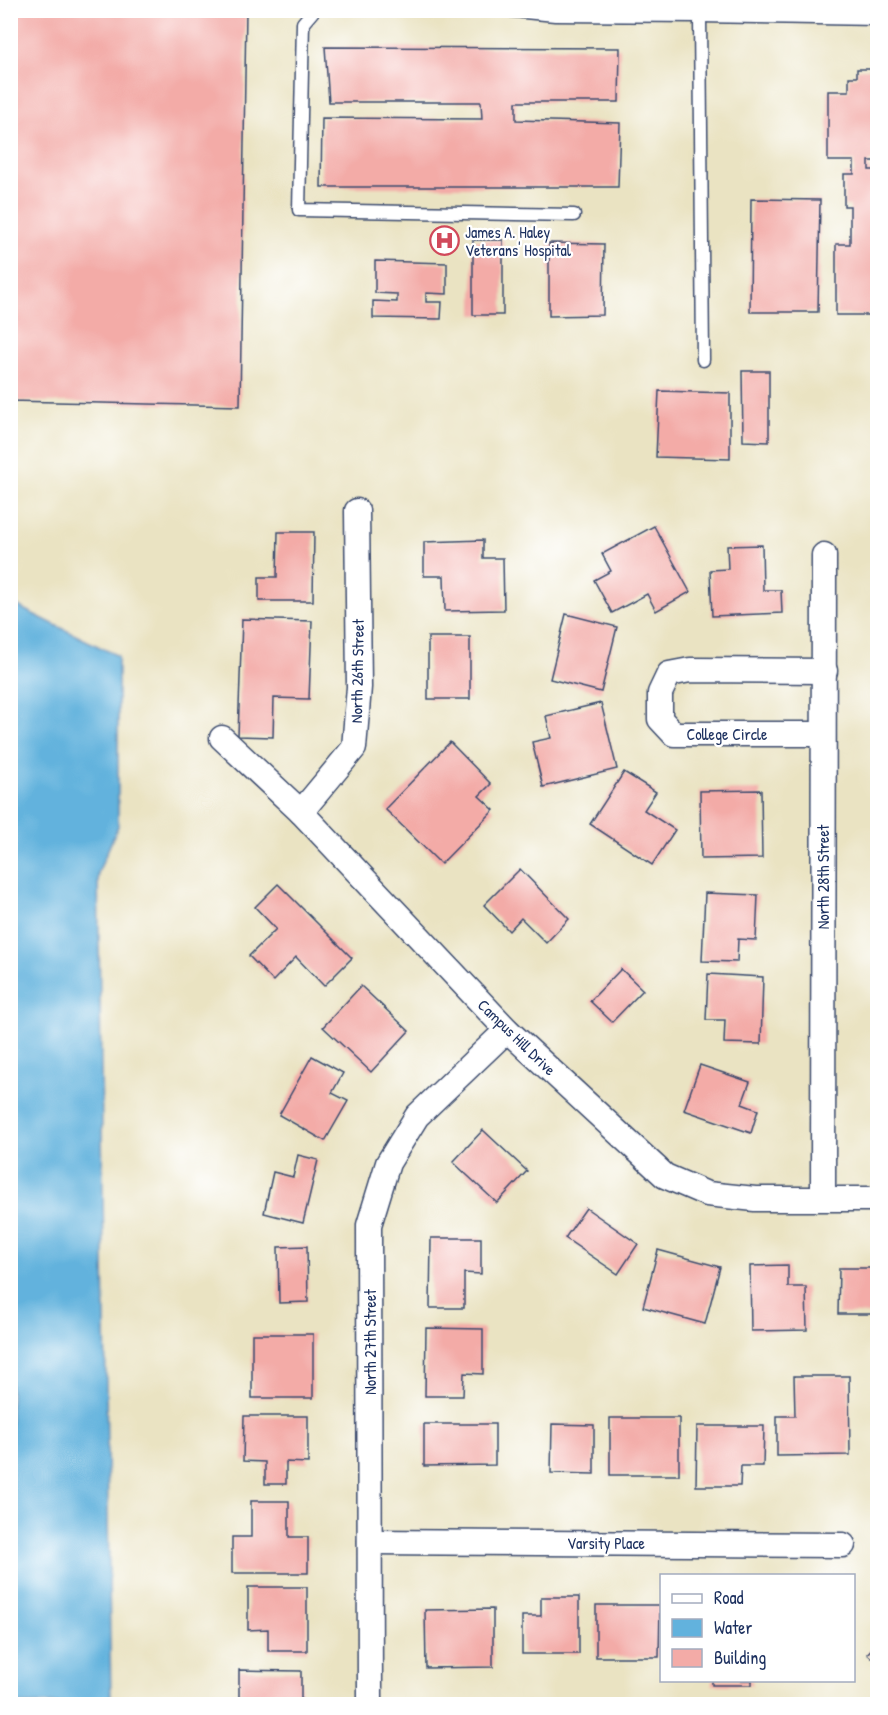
<svg xmlns="http://www.w3.org/2000/svg" width="888" height="1715" viewBox="0 0 888 1715" font-family="'Patrick Hand',sans-serif">
<rect width="100%" height="100%" fill="#fff"/>
<filter id="ink" filterUnits="userSpaceOnUse"><feTurbulence type="fractalNoise" baseFrequency=".0167" numOctaves="2"/><feDisplacementMap in="SourceGraphic" scale="12" xChannelSelector="R" yChannelSelector="G"/><feConvolveMatrix kernelMatrix="1 2 1 2 8 2 1 2 1" color-interpolation-filters="sRGB"/></filter>
<filter id="wash" filterUnits="userSpaceOnUse"><feTurbulence type="fractalNoise" baseFrequency=".008" numOctaves="4" result="noise"/><feDisplacementMap in="SourceGraphic" scale="24" xChannelSelector="R" yChannelSelector="G"/><feGaussianBlur stdDeviation="1.35" result="paint"/><feColorMatrix in="noise" values="0 0 0 0 0 0 0 0 0 0 0 0 0 0 0 0 0 1.4 0 .05"/><feComposite in="paint" operator="in"/></filter>
<g filter="url(#wash)">
<rect width="100%" height="100%" fill="#eae3c2"/>
<path fill="#62b2dd" stroke="#3e709e" stroke-width="1.5" d="M10,600L25,610L118,656V826L98,873L111,1704H11Z"/>
<g id="blocks">
<g fill="#f3aba7">
<path d="M10,10H246L240,406L10,401Z"/>
<path d="M325,47L620,48L619,102H516V120L620,123L618,187H321L322,118L482,119L481,102H329Z"/>
<path d="M857,69H878V161H869V170H878V239H872V247H878V315H836V244H850V206H844V174H854V161H828V91H849V77H857Z"/>
<path d="M751,199L820,200L818,312H750Z"/>
<rect x="473" y="240" width="30" height="75"/>
<path d="M549,243L604,244L603,315L549,316Z"/>
<path d="M375,261L447,263V294L426,293V302H442L441,319L373,318V301L397,302V294L375,293Z"/>
<path d="M742,371H769V442L743,441Z"/>
<path d="M659,391L730,393V459L656,457Z"/>
<path d="M654,526L690,592L656,611L647,594L612,613L594,580L611,571L602,554Z"/>
<path d="M278,532H314L313,601H259V577H277Z"/>
<path d="M483,540V558H503L504,610L445,611L444,576H424V542Z"/>
<path d="M762,545L763,590H781L782,613L712,616L710,570L728,569L727,546Z"/>
<path d="M566,614L617,627L601,692L550,679Z"/>
<path d="M242,619L312,621L309,699L274,698L273,737L238,736Z"/>
<rect x="428" y="637" width="42" height="62"/>
<path d="M601,703L617,769L543,787L532,742L551,738L546,716Z"/>
<path d="M450,742L491,784L479,796L494,810L441,864L385,809Z"/>
<path d="M624,772L656,792L644,810L675,830L652,865L590,824Z"/>
<path d="M761,790L762,858L701,859L700,791Z"/>
<path d="M520,869L569,919L546,943L521,918L509,931L484,905Z"/>
<path d="M278,884L352,958L324,986L296,957L273,981L249,956L276,929L255,907Z"/>
<path d="M705,893L758,895L756,940L738,939L737,962L702,961Z"/>
<path d="M621,969L643,990L612,1022L590,1001Z"/>
<path d="M708,974L763,977L761,1044L724,1043L725,1020H706Z"/>
<path d="M361,986L409,1031L371,1072L323,1027Z"/>
<path d="M312,1056L343,1073L332,1093L348,1101L325,1141L279,1115Z"/>
<path d="M700,1065L750,1082L742,1104L758,1110L751,1133L684,1110Z"/>
<path d="M483,1130L527,1171L497,1203L453,1162Z"/>
<path d="M298,1155L318,1160L303,1223L264,1213L273,1172L293,1177Z"/>
<path d="M586,1208L638,1244L618,1274L565,1238Z"/>
<path d="M431,1238H481V1274L464,1273V1308H430Z"/>
<path d="M307,1246L308,1302L279,1303L278,1247Z"/>
<path d="M658,1250L720,1267L705,1324L643,1307Z"/>
<path d="M788,1265V1287H806L807,1330L751,1331L750,1266Z"/>
<path d="M839,1268H878V1314H838Z"/>
<path d="M426,1328L483,1329V1374L464,1373L463,1396H425Z"/>
<rect x="252" y="1334" width="61" height="64"/>
<path d="M794,1376H849L850,1455L777,1456V1416H795Z"/>
<path d="M244,1416H308V1463L286,1462V1484H265V1462L243,1461Z"/>
<rect x="610" y="1418" width="69" height="57"/>
<path d="M424,1424H495V1465L424,1466Z"/>
<path d="M552,1424L594,1425V1474L551,1473Z"/>
<path d="M697,1426H764L763,1466H741L740,1486H696Z"/>
<path d="M251,1501H289V1537H308V1573H232V1537H251Z"/>
<path d="M248,1587H307V1651H268V1629L248,1630Z"/>
<path d="M541,1597H579V1654H522V1616H541Z"/>
<path d="M596,1605H660L659,1657H596Z"/>
<path d="M493,1609V1667L426,1668L425,1610Z"/>
<path d="M878,1642V1663L867,1654Z"/>
<path d="M239,1670L301,1671V1704H239Z"/>
<rect x="712" y="1680" width="40" height="5"/>
</g>
</g>
</g>
<g filter="url(#ink)">
<use href="#blocks" fill-opacity="0" stroke="#3a4a6d" stroke-width="1.5"/>
<g fill="none" stroke-linecap="round" stroke-linejoin="round">
<defs>
<g id="lane">
<path d="M314,10L303,23L299,210L574,215"/>
<path d="M504,10L555,15L700,16L703,360"/>
<path d="M700,16L878,19"/>
</g>
<g id="street">
<path d="M823,734H674L660,719V693L669,674L690,670L825,671"/>
<path d="M222,738L301,812L507,1030L665,1176L707,1194L755,1199H878"/>
<path d="M301,812L354,748L359,687L357,511"/>
<path d="M823,1198L824,555"/>
<path d="M370,1542L843,1545"/>
<path d="M370,1704L369,1225L388,1163L417,1116L507,1030"/>
</g>
</defs>
<use href="#lane" stroke="#3a4a6d" stroke-width="15"/>
<use href="#street" stroke="#3a4a6d" stroke-width="27"/>
<use href="#lane" stroke="#fff" stroke-width="12"/>
<use href="#street" stroke="#fff" stroke-width="24"/>
</g>
</g>
<defs>
<symbol id="hospital-ring" viewBox="-11 -11 22 22"><circle r="9.5" fill="#fff" stroke="#d1495b" stroke-width="1.5"/><path d="M-5-5h3v3.5h4V-5h3V5h-3V1.5h-4V5h-3Z" fill="#d1495b"/></symbol>
</defs>
<g fill-rule="evenodd">
<use href="#hospital-ring" x="428" y="224" width="33" height="33"/>
</g>
<g text-anchor="middle" stroke-width="4.5" stroke-linejoin="round" paint-order="stroke">
<g font-size="16" fill="#1b2f5e" stroke="#fff" text-anchor="start">
<text x="465" y="238">James A. Haley<tspan x="465" dy="18">Veterans' Hospital</tspan></text>
</g>
<g font-size="16" fill="#1b2f5e" stroke="#fff">
<text transform="translate(357 671) rotate(-89)" y="6">North 26th Street</text>
<text x="727" y="740">College Circle</text>
<text transform="translate(823 877) rotate(-90)" y="6">North 28th Street</text>
<text transform="translate(517 1037) rotate(44)" y="6">Campus Hill Drive</text>
<text transform="translate(370 1342) rotate(-90)" y="6">North 27th Street</text>
<text x="606" y="1549">Varsity Place</text>
</g>
</g>
<rect width="888" height="1715" fill="none" stroke="#fff" stroke-width="36"/>
<rect x="660" y="1574" width="195" height="108" fill="#ffffff" stroke="#a4acbf" stroke-width="1.5"/>
<rect x="672" y="1594" width="30" height="9" fill="#ffffff" stroke="#a4acbf" stroke-width="1.5"/>
<text x="714" y="1604" font-size="18" fill="#1b2f5e">Road</text>
<rect x="672" y="1619" width="30" height="18" fill="#62b2dd" stroke="#a4acbf" stroke-width="1.5"/>
<text x="714" y="1634" font-size="18" fill="#1b2f5e">Water</text>
<rect x="672" y="1649" width="30" height="18" fill="#f3aba7" stroke="#a4acbf" stroke-width="1.5"/>
<text x="714" y="1664" font-size="18" fill="#1b2f5e">Building</text>
</svg>
